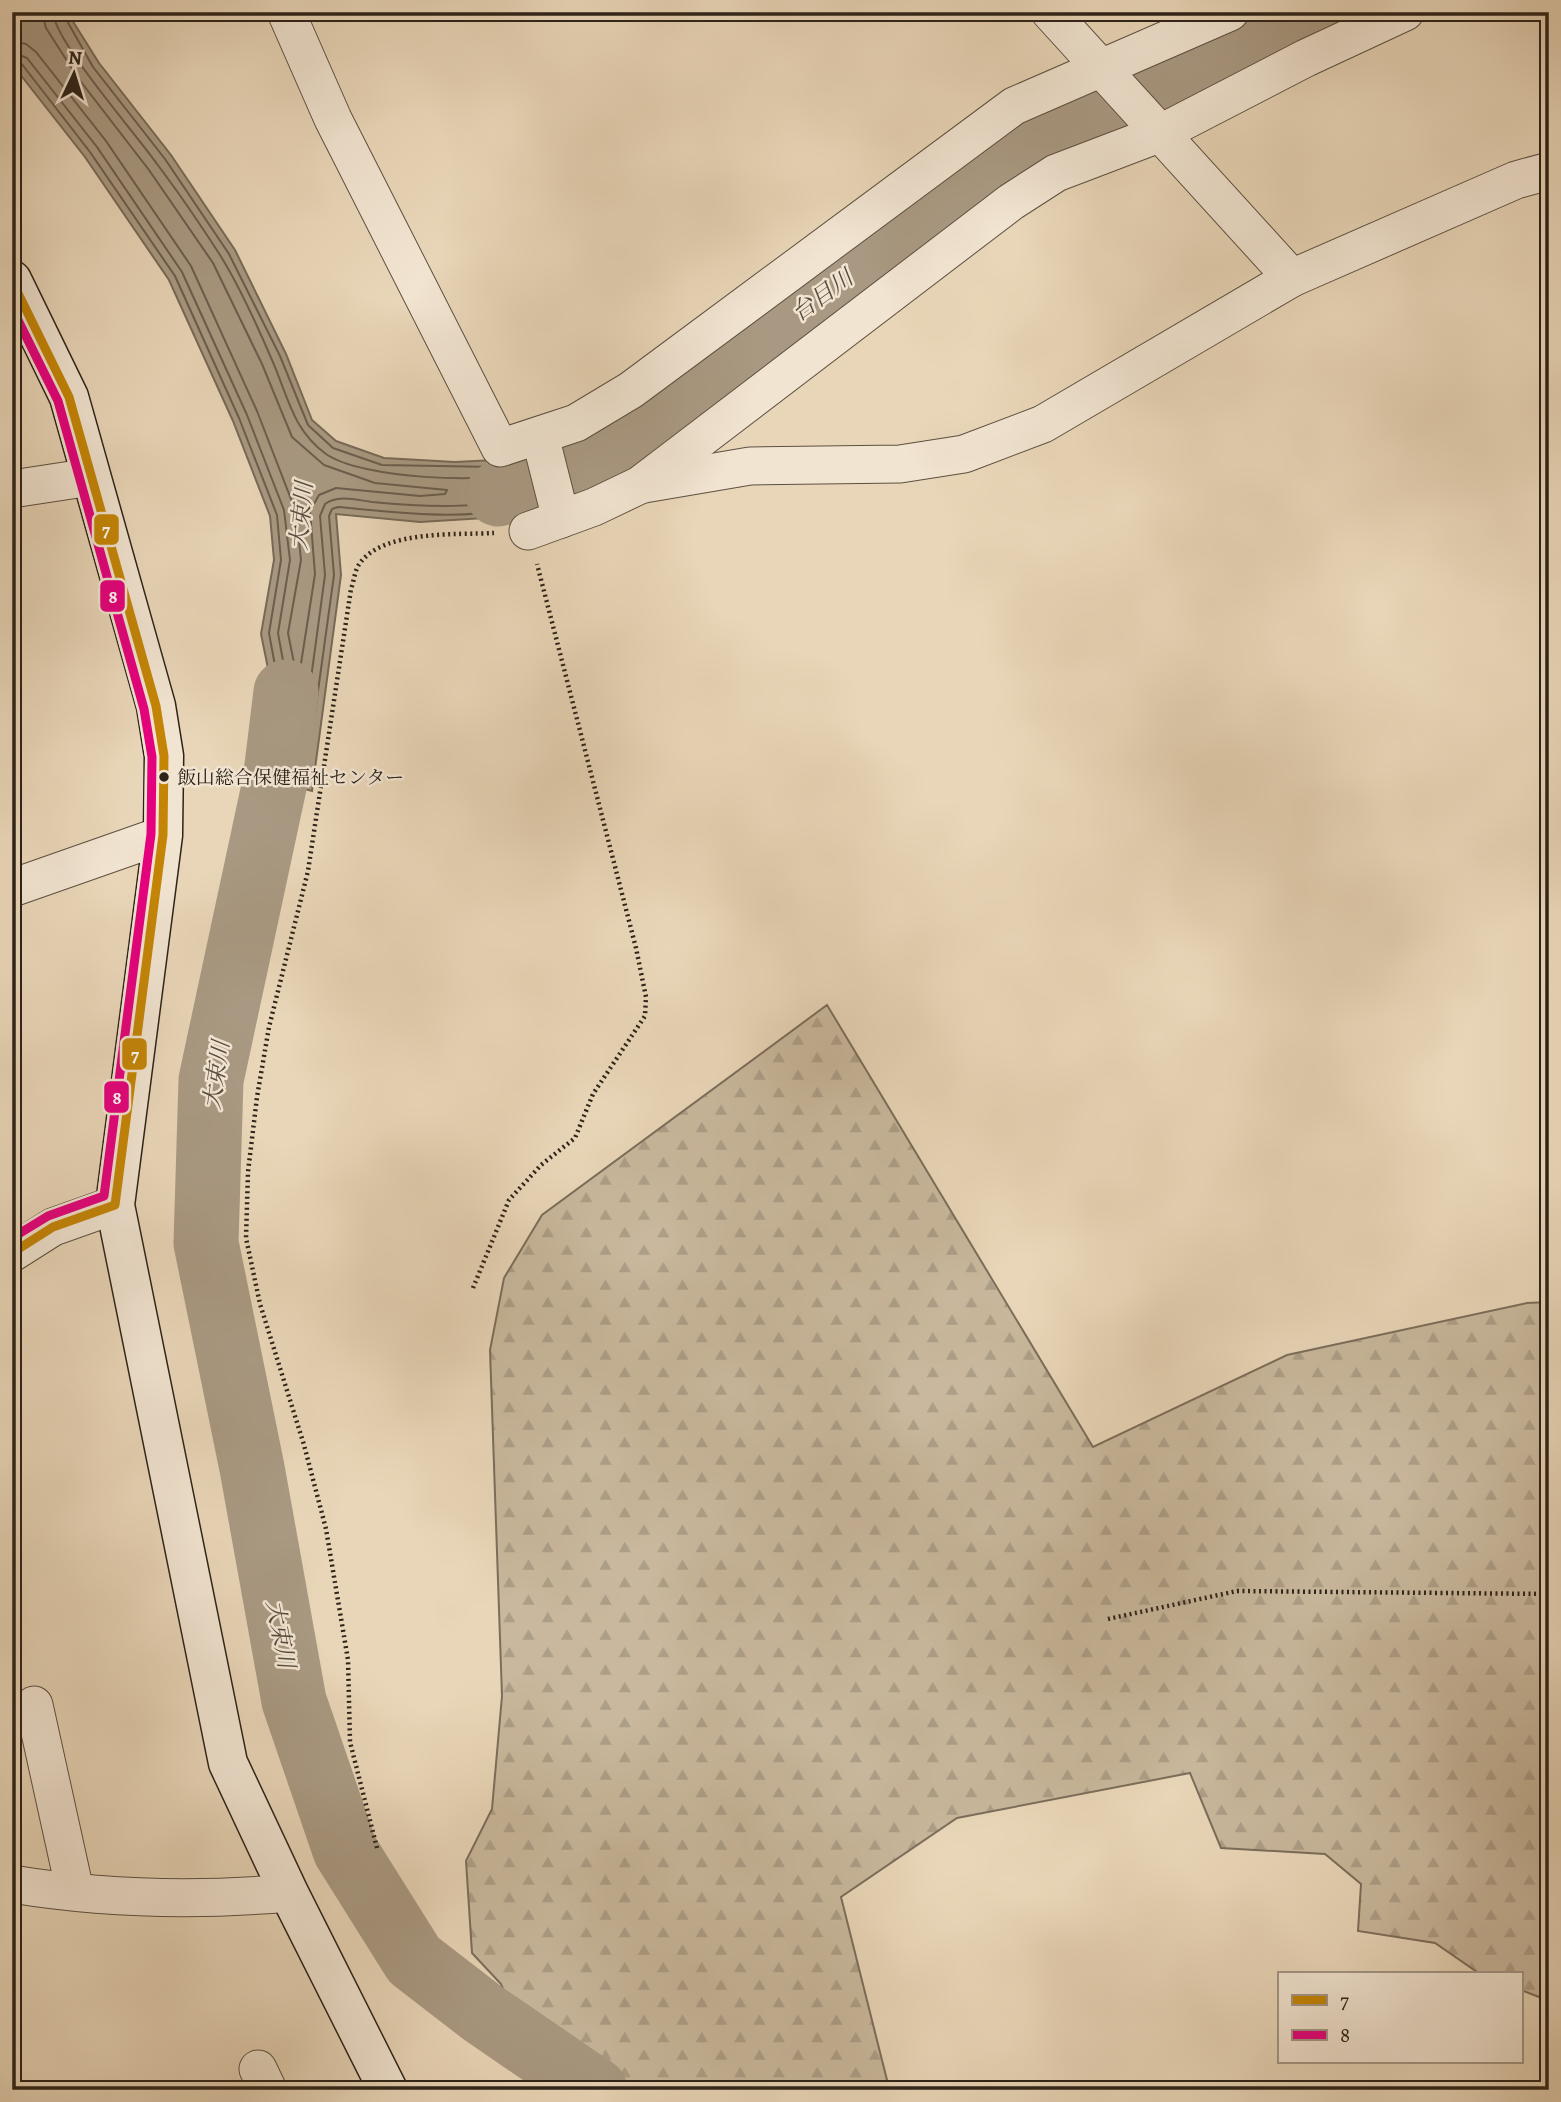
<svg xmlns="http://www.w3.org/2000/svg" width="1561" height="2102" viewBox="0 0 1561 2102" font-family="Alegreya,'Noto Serif JP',serif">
<defs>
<pattern id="forest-firs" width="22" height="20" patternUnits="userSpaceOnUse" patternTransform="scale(1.75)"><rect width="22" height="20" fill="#c9b89d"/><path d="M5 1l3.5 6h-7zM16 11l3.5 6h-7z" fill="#ad9e87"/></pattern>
</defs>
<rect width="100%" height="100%" fill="#e9d6b8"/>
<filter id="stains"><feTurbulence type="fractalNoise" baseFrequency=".00286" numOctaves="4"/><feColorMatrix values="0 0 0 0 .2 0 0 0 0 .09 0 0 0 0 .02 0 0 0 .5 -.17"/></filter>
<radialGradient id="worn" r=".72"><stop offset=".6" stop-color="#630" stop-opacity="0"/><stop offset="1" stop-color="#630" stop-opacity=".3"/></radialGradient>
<path fill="url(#forest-firs)" stroke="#7b6e5b" stroke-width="2" d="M827,1005L1093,1447L1287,1355L1527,1303L1549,1302V2001L1521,1990V1974H1480L1435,1943L1358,1931L1361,1884L1325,1854L1221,1848L1190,1773L957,1818L841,1897L889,2088L887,2090H614L521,2031L501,1984L472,1953L466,1861L492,1809L502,1696L490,1350L504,1278L542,1215Z"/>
<path fill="#a99982" stroke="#776a58" stroke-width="2" d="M12,12H67L99,63L171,155L235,250L286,354L312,420L336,441L384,458L455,462L515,459L574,442L591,492L517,516L420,522L336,514L341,575L312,791L248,773L258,687L271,683L261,634L274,560L270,516L233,421L169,280L85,157L12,64Z"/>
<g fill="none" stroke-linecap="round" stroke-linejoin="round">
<g stroke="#6b5e4e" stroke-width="2">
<path d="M53,12C54,41 137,135 157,164C179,193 200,224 220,255C240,287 257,325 272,360C288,396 292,429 326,454C362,479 486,484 528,472"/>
<path d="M62,12L93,67L165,159L229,254L280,356L308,425L333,448L382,465L495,467"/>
<path d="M12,41L26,44L36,52L106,141L191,266L257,411L296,512L301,560L288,633L295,668L300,670L315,574L310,511L319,495L336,488L420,496L445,494L447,490L375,483L324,465L292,437L262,364L213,263L149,170L78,78L46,28L42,12"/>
<path d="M12,52L27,58L97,147L182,272L247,415L284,510L290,560L278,633L287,683L283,692L272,701L267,762L295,770L299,767L325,575L320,516L325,504C338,494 357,500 372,502C424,507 484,510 534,494"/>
<path d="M12,61L21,63L90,152L175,276L239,418L277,515L281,560L269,633L278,682L275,688L264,694L257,768L302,781L306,778L334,575L329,516L332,509L338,507C403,513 473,523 536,502"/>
<path d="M292,698L297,702L290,754L286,757L277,751L282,708Z"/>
</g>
<g stroke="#a99982" stroke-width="65">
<path d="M498,494L526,487L600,456L1020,152L1321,12"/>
<path d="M286,692L275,782L211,1080L206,1243L252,1468L294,1701L345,1850L414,1960L484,2014L595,2090"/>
</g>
<defs>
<g id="street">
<path d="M286,12L333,119L500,448L576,423L631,390L1014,106L1230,12"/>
<path d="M1050,12L1292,278"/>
<path d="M540,436L561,519"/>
<path d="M644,484L750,466L900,464L964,454L1043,424L1292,278L1516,180L1549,171"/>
<path d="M12,489L91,477"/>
<path d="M528,531L594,507L640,485L1011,202L1056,173L1161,133L1306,58L1405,12"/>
<path d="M12,888L163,835"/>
<path d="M12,1253L53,1227L115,1205"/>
<path d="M34,1705L75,1891"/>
<path d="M12,1884C103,1899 197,1901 289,1893"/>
<path d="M258,2069L268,2090"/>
</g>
<path id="secondary" d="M12,280L69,397L156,706L164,756L163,835L115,1205L228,1763L289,1893L388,2090"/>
</defs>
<use href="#street" stroke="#5c5041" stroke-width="39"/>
<use href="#secondary" stroke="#2d2319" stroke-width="41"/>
<g stroke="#2d2319" stroke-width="4.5" stroke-dasharray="2 3.5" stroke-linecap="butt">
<path d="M473,1288L509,1200L541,1165L575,1138L593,1094L645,1016L646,997L636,948L537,564"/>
<path d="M1108,1619L1237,1591L1549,1594"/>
<path d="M377,1848L350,1742L348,1660L326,1529L304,1445L260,1304L246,1238L248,1172L257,1097L269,1027L308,871L351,589C354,581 355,569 360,563C384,530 456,535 494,533"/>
</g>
<use href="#street" stroke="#f1e4d1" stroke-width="37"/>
<use href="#secondary" stroke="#f1e4d1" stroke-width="38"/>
<defs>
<path id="bus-1" d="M12,281L69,397L156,706L164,756L163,835L115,1205L53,1227L12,1253"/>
<path id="bus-2" d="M12,308L58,401L144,709L152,757L151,834L104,1196L48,1216L12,1238"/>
</defs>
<use href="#bus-1" stroke="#f1e4d1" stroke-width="14"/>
<use href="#bus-2" stroke="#f1e4d1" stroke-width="14"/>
<use href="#bus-1" stroke="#c48506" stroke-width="9"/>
<use href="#bus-2" stroke="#e5007d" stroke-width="9"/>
</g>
<circle fill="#2d2319" stroke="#f1e4d1" stroke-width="2.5" cx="164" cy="777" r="6"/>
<g text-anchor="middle" stroke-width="5" stroke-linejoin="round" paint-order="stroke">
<g font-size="19" fill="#2d2319" stroke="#f1e4d1" text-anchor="start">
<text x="177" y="784">飯山総合保健福祉センター</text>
</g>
<g font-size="23" font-style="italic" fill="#584c3e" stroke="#f1e4d1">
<text transform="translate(822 295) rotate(-36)" y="8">台目川</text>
<text transform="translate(301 516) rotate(-85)" y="8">大束川</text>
<text transform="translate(216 1075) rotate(-82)" y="8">大束川</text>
<text transform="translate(281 1634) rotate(79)" y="8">大束川</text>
</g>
</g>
<g stroke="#f1e4d1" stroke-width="2.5">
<rect x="93" y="513" width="27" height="33" rx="7" fill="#c48506"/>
<rect x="99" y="579" width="27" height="34" rx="7" fill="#e5007d"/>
<rect x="121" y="1037" width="27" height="34" rx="7" fill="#c48506"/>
<rect x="103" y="1080" width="27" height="34" rx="7" fill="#e5007d"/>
</g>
<g font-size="19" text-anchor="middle" font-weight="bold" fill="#fff">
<text x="106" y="536">7</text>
<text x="113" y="603">8</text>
<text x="135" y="1061">7</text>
<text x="117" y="1104">8</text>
</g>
<rect width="1561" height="2102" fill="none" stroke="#e9d6b8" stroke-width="42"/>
<rect x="14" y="14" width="1533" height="2074" fill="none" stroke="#2d2319" stroke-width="3.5"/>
<rect x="21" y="21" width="1519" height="2060" fill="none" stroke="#2d2319" stroke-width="2"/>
<rect x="1278" y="1972" width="245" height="91" fill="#f1e4d1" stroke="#a39787" stroke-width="2"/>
<rect x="1292" y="1995" width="35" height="10" fill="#c48506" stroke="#a39787" stroke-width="2"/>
<text x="1340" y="2008" font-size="21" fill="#2d2319">7</text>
<rect x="1292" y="2030" width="35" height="10" fill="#e5007d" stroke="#a39787" stroke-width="2"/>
<text x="1340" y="2042" font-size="21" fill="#2d2319">8</text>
<g transform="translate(74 74) rotate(4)" stroke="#f1e4d1" stroke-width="5" paint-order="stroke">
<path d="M0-5L12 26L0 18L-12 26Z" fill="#2d2319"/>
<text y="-10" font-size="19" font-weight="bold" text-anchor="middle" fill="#2d2319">N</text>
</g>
<rect width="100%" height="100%" filter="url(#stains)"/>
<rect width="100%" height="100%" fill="url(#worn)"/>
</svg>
